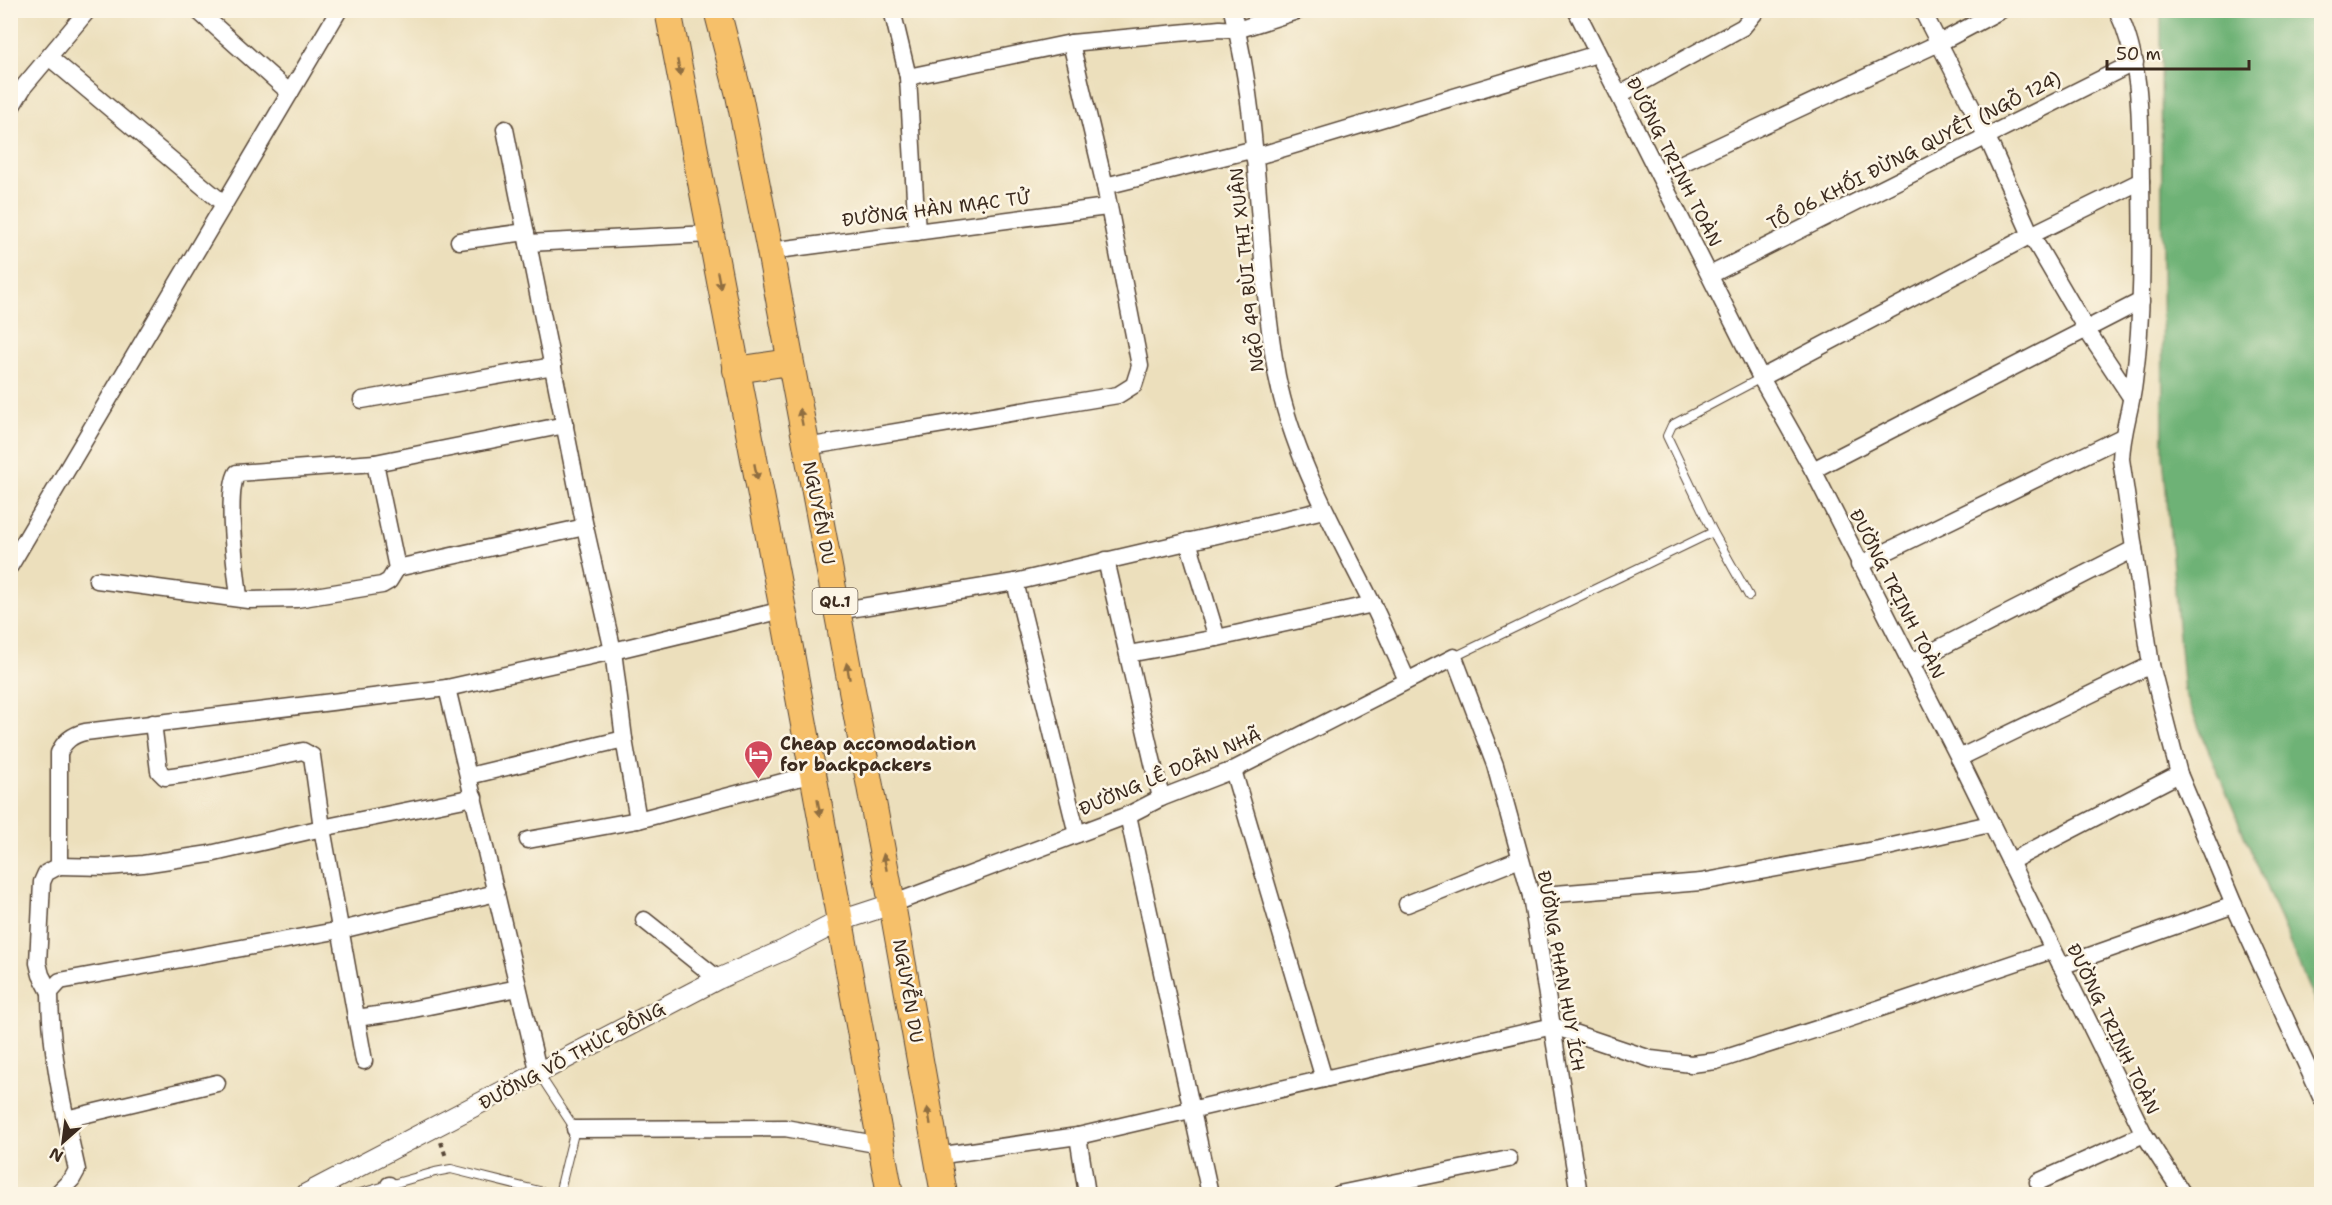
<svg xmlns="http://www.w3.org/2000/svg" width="2332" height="1205" viewBox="0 0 2332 1205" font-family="'Shantell Sans',sans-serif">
<rect width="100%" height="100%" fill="#fcf5e5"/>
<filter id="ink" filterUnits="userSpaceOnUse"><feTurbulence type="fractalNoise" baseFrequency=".0167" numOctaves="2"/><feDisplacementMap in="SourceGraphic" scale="12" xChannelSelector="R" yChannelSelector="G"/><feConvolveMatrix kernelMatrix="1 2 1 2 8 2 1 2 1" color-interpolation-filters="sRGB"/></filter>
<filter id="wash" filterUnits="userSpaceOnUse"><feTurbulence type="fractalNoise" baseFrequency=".008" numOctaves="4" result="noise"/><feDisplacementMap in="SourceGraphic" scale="24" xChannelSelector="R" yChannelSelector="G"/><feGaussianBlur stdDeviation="1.35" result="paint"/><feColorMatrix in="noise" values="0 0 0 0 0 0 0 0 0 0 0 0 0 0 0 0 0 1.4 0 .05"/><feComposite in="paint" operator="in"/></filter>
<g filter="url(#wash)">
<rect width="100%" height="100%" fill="#ecdfbc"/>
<path fill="#6eb276" stroke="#546e4a" stroke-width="1.5" d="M2158,11H2321V1017L2184,692L2163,455L2161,16Z"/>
</g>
<g filter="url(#ink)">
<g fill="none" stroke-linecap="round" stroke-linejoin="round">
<defs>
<g id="service">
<path d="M1749,596L1713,532L1667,436L1672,425L1761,378"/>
<path d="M1454,657L1713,532"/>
<path d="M539,1074L575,1129L559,1194"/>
<path d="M357,1194L435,1172L451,1169L551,1194"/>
</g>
<g id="minor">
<path d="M197,10L290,93"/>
<path d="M892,10L908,77L917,232"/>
<path d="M1232,10C1263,130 1255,255 1277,376C1293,456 1335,529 1371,601C1384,627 1395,654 1407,680"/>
<path d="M1576,10L1761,378L1813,470L1959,758L2144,1134L2183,1194"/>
<path d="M1922,10L1987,137L2031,235L2086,329L2131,397"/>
<path d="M2117,10C2143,64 2140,124 2141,181C2142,248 2143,316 2134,382C2131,409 2122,432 2121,459L2151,665L2179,774L2234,905L2322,1099"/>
<path d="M49,57L224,204"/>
<path d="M908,77L1071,43L1220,29L1237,30L1300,10"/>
<path d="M1619,95L1743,27L1757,10"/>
<path d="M10,109L25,85L88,10"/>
<path d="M1254,157L1597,54"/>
<path d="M1659,174L1939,43L2001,10"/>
<path d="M1105,186L1255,149"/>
<path d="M459,241L526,232"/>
<path d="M528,243L710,234"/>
<path d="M770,251L1107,207"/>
<path d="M1710,275L2135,62"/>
<path d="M1761,378L2031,235L2141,181"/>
<path d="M362,400L553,366"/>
<path d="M806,447L1118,395L1134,385L1140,366L1105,186L1071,43"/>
<path d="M1813,470L2141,301"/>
<path d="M1188,541L1217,638"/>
<path d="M1106,560L1161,798"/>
<path d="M1859,565L2122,437"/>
<path d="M10,566L339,10"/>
<path d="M397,568L585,527"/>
<path d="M97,580L248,600L297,599L382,585L389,581L397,568L375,463"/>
<path d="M1015,582L1077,834"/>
<path d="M239,597C236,570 225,494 237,473L375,463L565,425"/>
<path d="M837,611L1015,582L1324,510"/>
<path d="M1128,654L1217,638L1373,604"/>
<path d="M1910,663L2134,549"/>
<path d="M447,688L539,1074"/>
<path d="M153,723L159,771L165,777L201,772L303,751L312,756L322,828L364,1061"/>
<path d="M624,739L638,820"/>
<path d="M1959,758L2151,665"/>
<path d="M1233,770L1324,1079"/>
<path d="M469,776L624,739L613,651L585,527L505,129"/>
<path d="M1128,815L1210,1194"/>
<path d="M528,840L638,820L813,774"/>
<path d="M2011,861L2179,774"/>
<path d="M59,866L107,867L143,864L210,854L322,828L474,797"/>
<path d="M1531,896L1701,882L1879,849L1990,824"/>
<path d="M892,904L1128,815L1161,798L1233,770L1454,657L1495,765L1531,896L1579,1194"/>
<path d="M1407,904L1520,859"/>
<path d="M644,920L718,979"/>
<path d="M2061,966L2234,905"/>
<path d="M50,992L41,975L38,963L42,882L46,873L59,866V753C64,741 72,735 85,732L447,688L613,651L783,610"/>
<path d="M356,1018L399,1012L518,988"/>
<path d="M66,1119L217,1083"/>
<path d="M575,1129L785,1128L881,1145"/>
<path d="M1078,1136L1087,1194"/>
<path d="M936,1156L1078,1136L1553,1026L1651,1059L1691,1064L1716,1061L1842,1021L2053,950"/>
<path d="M2038,1182L2144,1134"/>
<path d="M389,1185L392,1194"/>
<path d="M57,1194L72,1179L77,1170C64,1112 50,1052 50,992L60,981L341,930L496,893"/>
<path d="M1339,1194L1509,1159"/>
</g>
<path id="tertiary" d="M306,1194L718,979L784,950L840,921L892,904"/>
<g id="primary">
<path d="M668,10L783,610L890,1194"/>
<path d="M717,10L739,95L770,251L892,904L944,1194"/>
<path d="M736,370L790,362"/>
</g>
</defs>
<use href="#service" stroke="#564536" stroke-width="10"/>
<use href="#minor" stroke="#564536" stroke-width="19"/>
<use href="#tertiary" stroke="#564536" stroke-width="22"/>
<use href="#primary" stroke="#564536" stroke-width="28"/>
<path stroke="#564536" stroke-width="4" stroke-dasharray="4.5 4.5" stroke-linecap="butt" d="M441,1142L446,1157"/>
<use href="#service" stroke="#fff" stroke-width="8"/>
<use href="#minor" stroke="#fff" stroke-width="16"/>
<use href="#tertiary" stroke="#fff" stroke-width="20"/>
<use href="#primary" stroke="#f6c06b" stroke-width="26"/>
</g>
<defs><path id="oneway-solid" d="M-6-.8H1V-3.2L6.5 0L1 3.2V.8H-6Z" transform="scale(1.5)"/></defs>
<g fill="#8f6e41">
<use href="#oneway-solid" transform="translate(679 68) rotate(79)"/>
<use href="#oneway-solid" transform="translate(719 280) rotate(79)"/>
<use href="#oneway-solid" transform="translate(801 417) rotate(-101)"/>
<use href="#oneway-solid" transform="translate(756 472) rotate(79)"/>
<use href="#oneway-solid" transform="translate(848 671) rotate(-101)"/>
<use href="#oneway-solid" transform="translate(819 808) rotate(80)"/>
<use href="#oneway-solid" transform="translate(885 862) rotate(-101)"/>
<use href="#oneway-solid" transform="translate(929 1116) rotate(-100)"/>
</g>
</g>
<defs>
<symbol id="hotel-pin" viewBox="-11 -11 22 30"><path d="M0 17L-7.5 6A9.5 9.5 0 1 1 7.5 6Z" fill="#d1495b" stroke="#fcf5e5"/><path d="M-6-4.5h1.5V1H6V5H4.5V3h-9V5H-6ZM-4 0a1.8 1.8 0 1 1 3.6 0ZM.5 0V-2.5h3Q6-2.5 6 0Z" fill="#fff"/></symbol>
</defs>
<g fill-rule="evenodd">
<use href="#hotel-pin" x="742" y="738" width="33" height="45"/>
</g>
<g text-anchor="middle" stroke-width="5" stroke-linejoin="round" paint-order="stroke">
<rect fill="#fcf5e5" stroke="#75675a" stroke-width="1.5" x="812.5" y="588" width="45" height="26" rx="4.5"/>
<g font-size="16" font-weight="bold" fill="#3b2a1e">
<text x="835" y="607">QL.1</text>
</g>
<g font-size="18" fill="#3b2a1e" stroke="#fcf5e5">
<text transform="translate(1914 151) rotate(-27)" y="6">TỔ 06 KHỐI ĐỪNG QUYỀT (NGÕ 124)</text>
<text transform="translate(1674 162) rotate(63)" y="6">ĐƯỜNG TRỊNH TOÀN</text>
<text transform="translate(936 209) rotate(-7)" y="6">ĐƯỜNG HÀN MẠC TỬ</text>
<text transform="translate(1247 270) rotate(-96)" y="6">NGÕ 49 BÙI THỊ XUÂN</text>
<text transform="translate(819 513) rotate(79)" y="6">NGUYỄN DU</text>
<text transform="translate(1897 594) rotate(63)" y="6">ĐƯỜNG TRỊNH TOÀN</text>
<text transform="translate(1170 772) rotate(-23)" y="6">ĐƯỜNG LÊ DOÃN NHÃ</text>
<text transform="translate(1561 971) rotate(80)" y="6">ĐƯỜNG PHAN HUY ÍCH</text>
<text transform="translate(908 991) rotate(80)" y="6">NGUYỄN DU</text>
<text transform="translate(2113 1029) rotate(64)" y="6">ĐƯỜNG TRỊNH TOÀN</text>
<text transform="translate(572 1056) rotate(-28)" y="6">ĐƯỜNG VÕ THÚC ĐỒNG</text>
</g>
<g font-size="18" font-weight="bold" fill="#3b2a1e" stroke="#fcf5e5" text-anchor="start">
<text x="780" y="750">Cheap accomodation<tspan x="780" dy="21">for backpackers</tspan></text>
</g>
</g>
<rect width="2332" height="1205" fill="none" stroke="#fcf5e5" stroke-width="36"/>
<g transform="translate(63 1142) rotate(208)" stroke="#fcf5e5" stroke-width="4.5" paint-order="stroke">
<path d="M0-4.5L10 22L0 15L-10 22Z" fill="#3b2a1e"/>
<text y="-9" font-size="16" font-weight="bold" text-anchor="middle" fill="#3b2a1e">N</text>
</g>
<path d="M2107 60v9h142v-9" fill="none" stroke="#3b2a1e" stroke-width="3"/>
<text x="2116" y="60" font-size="18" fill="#3b2a1e" stroke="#fcf5e5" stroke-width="4.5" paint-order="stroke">50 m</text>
</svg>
